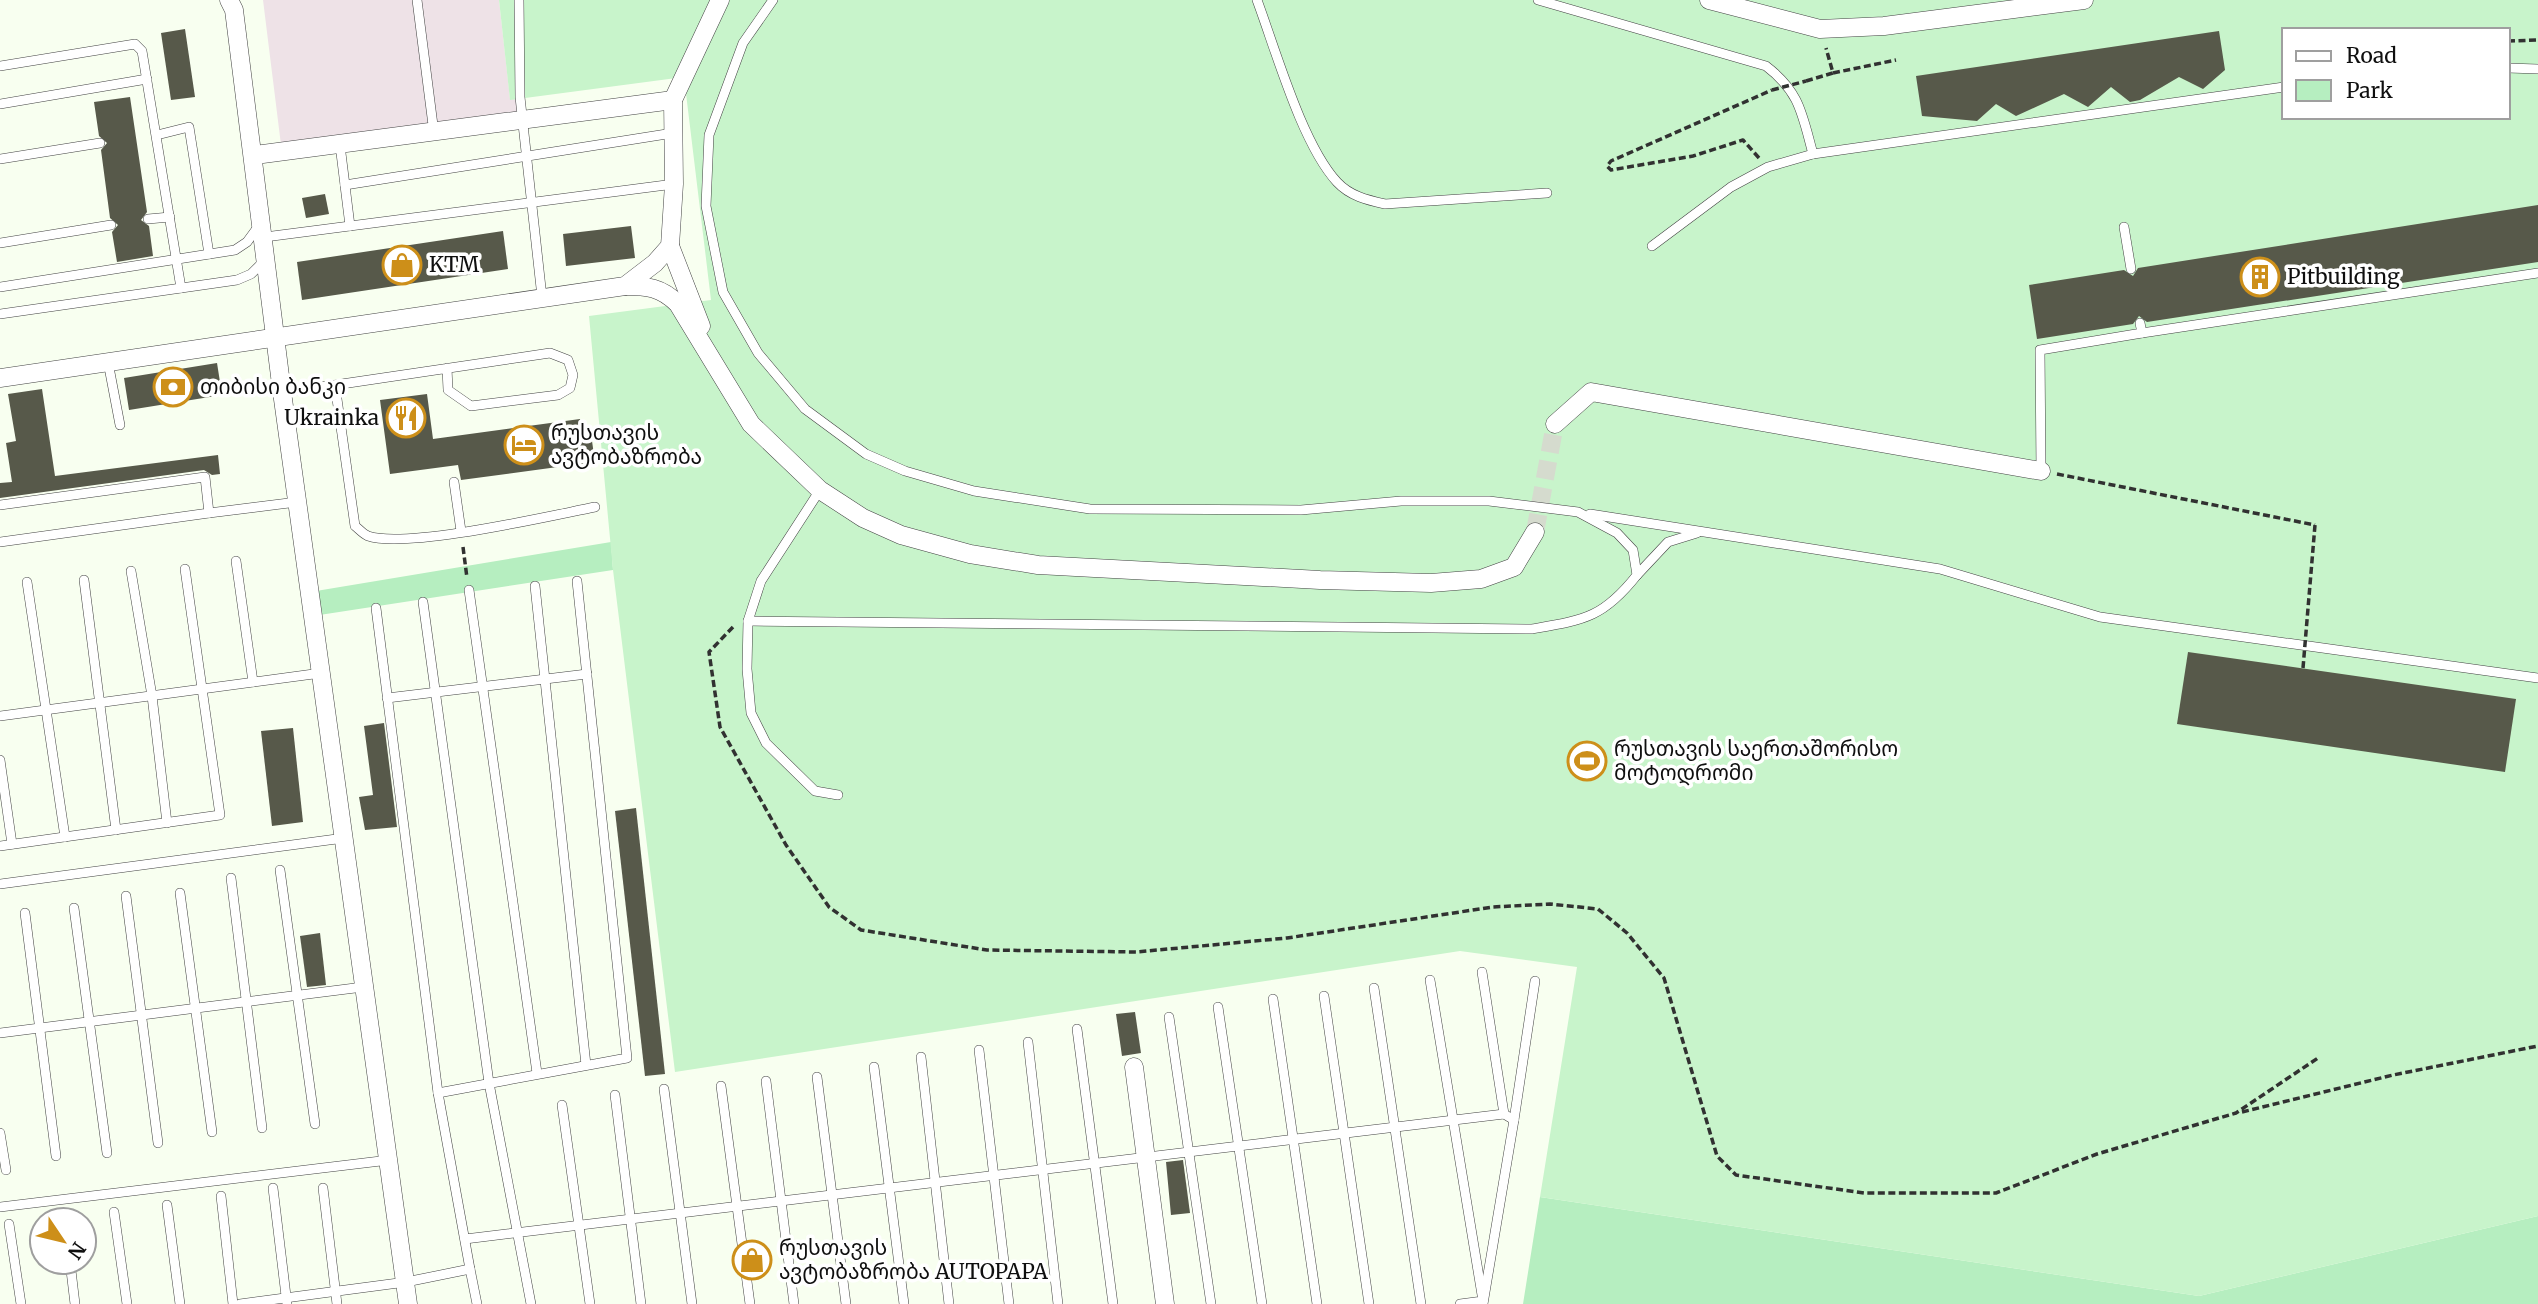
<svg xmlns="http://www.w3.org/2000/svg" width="2538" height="1304" viewBox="0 0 2538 1304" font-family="Merriweather,'Noto Sans Georgian',serif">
<rect width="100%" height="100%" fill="#f8fff0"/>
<path fill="#eee2e7" d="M263,0H499L510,99L520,97L523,122L282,153Z"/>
<g fill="#b6eec0">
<path d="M611,542L613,570L313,616L310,592Z"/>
<path d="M1540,1197L2199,1296L2538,1216V1304H1523Z"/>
</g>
<path fill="#c8f4cb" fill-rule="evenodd" d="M499,0H2538V1216L2199,1296L1540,1197L1577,967L1460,951L675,1072L613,570L589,316L711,300L684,77L510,100ZM2284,30H2508V117H2284Z"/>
<g fill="#57594a">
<path d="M185,29L195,97L171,100L161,33Z"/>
<path d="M2219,31L2225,70L2203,89L2179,77L2140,100L2130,102L2111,87L2088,107L2064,94L2016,116L1996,104L1977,121L1922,116L1916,76Z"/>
<path d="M130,97L147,212L141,220L149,226L153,256L117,262L112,232L118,225L110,218L101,150L107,143L99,136L94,102Z"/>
<path d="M325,194L329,214L306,218L302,198Z"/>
<path d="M2538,205V262L2147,322L2139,316L2133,324L2037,339L2029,285L2124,270L2133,276L2138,268Z"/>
<path d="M631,226L635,258L566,266L563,234Z"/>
<path d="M503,231L508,269L302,300L297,262Z"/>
<path d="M217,363L222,395L129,410L124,378Z"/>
<path d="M42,389L55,476L218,455L220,474L212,475L204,470L0,498V483L12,482L6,443L16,441L8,394Z"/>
<path d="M427,394L433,439L580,419L582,435L591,434L594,455L586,456L587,463L461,480L458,465L390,474L380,400Z"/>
<path d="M2188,652L2516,699L2505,772L2177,724Z"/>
<path d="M384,723L397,827L365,830L359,797L373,795L364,726Z"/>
<path d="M293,728L303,822L272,826L261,731Z"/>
<path d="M636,808L665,1074L645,1076L615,811Z"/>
<path d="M320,933L326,985L307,987L300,936Z"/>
<path d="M1135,1012L1141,1053L1122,1056L1116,1014Z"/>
<path d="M1183,1160L1190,1213L1171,1215L1166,1162Z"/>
</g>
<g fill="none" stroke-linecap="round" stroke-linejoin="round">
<path stroke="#d5dbce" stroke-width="18" stroke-dasharray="18 9" stroke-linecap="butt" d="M1535,532L1555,424"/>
<defs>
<g id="lane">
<path d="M417,0L434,133"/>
<path d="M519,0L520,97L542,297"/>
<path d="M1257,0C1276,51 1302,144 1337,182C1350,196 1367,200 1385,204L1547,193"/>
<path d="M1538,0L1766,66C1800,92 1802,114 1813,154"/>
<path d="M0,66L135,44L142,51L181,288"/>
<path d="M2508,68L2538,69"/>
<path d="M0,104L147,79"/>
<path d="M157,135L189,127L209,254"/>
<path d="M340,145L350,226"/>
<path d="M0,159L100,143"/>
<path d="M345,185L673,133"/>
<path d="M148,219L170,217"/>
<path d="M2124,227L2131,269"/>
<path d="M265,237L674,184"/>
<path d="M0,243L111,225"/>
<path d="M1652,246L1731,187L1768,167L1813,154L2284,87"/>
<path d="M0,287L235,250L247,242L258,227"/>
<path d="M0,314L237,280L251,274L265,260"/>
<path d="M2142,333L2538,273"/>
<path d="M108,362L120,425"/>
<path d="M335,385L550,353L568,360L573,375L570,388L558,395L471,406L448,390L447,368"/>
<path d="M282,392L335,385L355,526C359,529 363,534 368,536C407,549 549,516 595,507"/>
<path d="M2041,471L2040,350L2142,333L2140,323"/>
<path d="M454,482L461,531"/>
<path d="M820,490L761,581L748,621L747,669L751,713L766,743L815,791L838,795"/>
<path d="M0,505L205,477L209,513L0,542"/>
<path d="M209,513L297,502"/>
<path d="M1590,514L1940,569L2100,617L2538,678"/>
<path d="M236,561L253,682"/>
<path d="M131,571L152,696L167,823"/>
<path d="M1637,575L1668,542L1697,533"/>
<path d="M84,580L116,830"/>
<path d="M27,582L65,837"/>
<path d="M535,586L586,1065"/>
<path d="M469,590L537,1073"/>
<path d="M423,602L489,1083L531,1304"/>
<path d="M376,608L438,1093"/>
<path d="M748,621L1532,629C1584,620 1603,618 1637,575L1633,550L1617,533L1578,512L1489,501H1401L1301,510L1090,509L974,491L905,471L866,454L805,409L758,353L723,292L706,206L709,135L743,43L773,0"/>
<path d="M387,698L587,674"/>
<path d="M0,716L321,673"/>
<path d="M0,760L12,844"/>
<path d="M0,846L220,815L185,569"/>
<path d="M280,870L315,1124"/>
<path d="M231,878L262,1128"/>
<path d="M0,884L344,838"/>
<path d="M180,893L212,1132"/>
<path d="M126,896L158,1143"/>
<path d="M74,908L107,1153"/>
<path d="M25,913L56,1156"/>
<path d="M1482,972L1504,1114"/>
<path d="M1430,980L1483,1301L1460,1304"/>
<path d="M1374,988L1421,1304"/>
<path d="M1324,996L1369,1304"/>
<path d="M1273,999L1317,1304"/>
<path d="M1218,1007L1262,1304"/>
<path d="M1169,1017L1211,1304"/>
<path d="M1077,1029L1113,1304"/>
<path d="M0,1033L363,987"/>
<path d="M1028,1042L1058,1304"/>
<path d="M979,1050L1009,1304"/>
<path d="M921,1057L949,1304"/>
<path d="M874,1067L904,1304"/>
<path d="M817,1077L846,1304"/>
<path d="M766,1081L794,1304"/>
<path d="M721,1086L750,1304"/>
<path d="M664,1089L692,1304"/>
<path d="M615,1095L641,1304"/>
<path d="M562,1105L590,1304"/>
<path d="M1514,1120L1535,981"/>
<path d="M0,1133L6,1170"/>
<path d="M273,1188L287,1304"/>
<path d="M323,1188L337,1304"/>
<path d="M221,1196L233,1304"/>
<path d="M167,1205L180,1304"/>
<path d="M0,1207L389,1160"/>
<path d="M114,1212L127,1304"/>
<path d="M64,1216V1220"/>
<path d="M9,1224L21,1304"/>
<path d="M465,1239L1504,1114L1514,1120L1483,1304"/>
<path d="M70,1262L75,1304"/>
<path d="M470,1269L477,1304"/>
<path d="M240,1304L406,1282L470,1269L438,1093L627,1058L577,581"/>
</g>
<g id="street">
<path d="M229,0L234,10L282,392L408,1304"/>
<path d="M1709,0L1820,29L1884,26L2084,0"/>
<path d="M255,155L673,100"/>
<path d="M670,246L701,326"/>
<path d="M625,286C647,286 661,287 678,304L751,424L820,490L863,518L901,535L970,554L1038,565L1320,580L1431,583L1481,579L1514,567L1535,532"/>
<path d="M0,378L625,286L655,263L670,246L674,184L673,100L720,0"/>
<path d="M1555,424L1591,392L2041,471"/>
<path d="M1134,1067L1165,1304"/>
</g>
</defs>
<use href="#lane" stroke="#424242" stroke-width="10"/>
<use href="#street" stroke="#424242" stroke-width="19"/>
<g stroke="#313131" stroke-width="3.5" stroke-dasharray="7 3.5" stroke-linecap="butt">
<path d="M2508,41L2538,40"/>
<path d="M1833,73L1896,60"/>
<path d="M1806,81L1833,73L1826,48"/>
<path d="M1759,158L1743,140L1693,156L1611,170L1607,166L1611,161L1772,90"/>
<path d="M2057,474L2315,525"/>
<path d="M463,547L467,578"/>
<path d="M733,627L709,652L720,727L786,845L829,907L861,930L987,950L1136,952L1287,938L1493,907L1550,904L1598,909L1627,933L1664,978L1717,1156L1736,1175L1864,1193H1996L2097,1154L2236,1113L2318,1058"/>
<path d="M2242,1112L2393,1075L2538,1046"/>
</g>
<use href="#lane" stroke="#fff" stroke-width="9"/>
<use href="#street" stroke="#fff" stroke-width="18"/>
<g stroke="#313131" stroke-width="3.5" stroke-dasharray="7 3.5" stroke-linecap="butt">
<path d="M1772,90L1806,81"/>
<path d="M2303,668L2315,525"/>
</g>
</g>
<defs>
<symbol id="shop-ring" viewBox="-11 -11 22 22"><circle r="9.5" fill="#fff" stroke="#cd8f19" stroke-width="1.5"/><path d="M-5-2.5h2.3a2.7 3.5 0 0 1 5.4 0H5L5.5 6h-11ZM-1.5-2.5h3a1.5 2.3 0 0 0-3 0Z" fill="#cd8f19"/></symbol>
<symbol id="building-ring" viewBox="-11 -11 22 22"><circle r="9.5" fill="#fff" stroke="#cd8f19" stroke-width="1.5"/><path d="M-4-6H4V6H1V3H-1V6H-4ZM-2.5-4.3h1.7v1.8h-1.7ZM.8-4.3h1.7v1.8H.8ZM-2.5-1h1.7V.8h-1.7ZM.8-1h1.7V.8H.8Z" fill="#cd8f19"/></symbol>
<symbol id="bank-ring" viewBox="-11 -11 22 22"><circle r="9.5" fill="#fff" stroke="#cd8f19" stroke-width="1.5"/><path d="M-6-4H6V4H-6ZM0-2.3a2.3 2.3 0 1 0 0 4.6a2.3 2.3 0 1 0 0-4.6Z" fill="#cd8f19"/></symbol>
<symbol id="restaurant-ring" viewBox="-11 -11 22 22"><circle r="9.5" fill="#fff" stroke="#cd8f19" stroke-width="1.5"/><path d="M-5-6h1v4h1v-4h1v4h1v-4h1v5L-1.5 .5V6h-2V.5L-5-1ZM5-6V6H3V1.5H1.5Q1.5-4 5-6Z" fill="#cd8f19"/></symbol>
<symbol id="hotel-ring" viewBox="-11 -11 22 22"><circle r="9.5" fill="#fff" stroke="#cd8f19" stroke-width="1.5"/><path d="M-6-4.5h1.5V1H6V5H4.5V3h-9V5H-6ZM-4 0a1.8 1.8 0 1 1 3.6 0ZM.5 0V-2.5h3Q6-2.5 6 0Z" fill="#cd8f19"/></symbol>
<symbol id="stadium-ring" viewBox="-11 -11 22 22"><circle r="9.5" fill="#fff" stroke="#cd8f19" stroke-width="1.5"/><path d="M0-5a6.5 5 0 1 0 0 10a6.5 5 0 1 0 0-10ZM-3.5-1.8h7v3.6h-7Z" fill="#cd8f19"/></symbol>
</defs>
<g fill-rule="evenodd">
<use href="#shop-ring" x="380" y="243" width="44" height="44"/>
<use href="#building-ring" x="2238" y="255" width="44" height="44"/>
<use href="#bank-ring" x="151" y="365" width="44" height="44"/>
<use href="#restaurant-ring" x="384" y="396" width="44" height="44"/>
<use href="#hotel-ring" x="502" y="423" width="44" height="44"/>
<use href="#stadium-ring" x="1565" y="739" width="44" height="44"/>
<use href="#shop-ring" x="730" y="1238" width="44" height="44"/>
</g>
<g text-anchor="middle" stroke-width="7" stroke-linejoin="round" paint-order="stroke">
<g font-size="21" fill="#0f0f0f" stroke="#fff" text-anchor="start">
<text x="429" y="272">KTM</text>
<text x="2287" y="284">Pitbuilding</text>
<text x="200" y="394">თიბისი ბანკი</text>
<text x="379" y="425" text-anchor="end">Ukrainka</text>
<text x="551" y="440">რუსთავის<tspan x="551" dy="24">ავტობაზრობა</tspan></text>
<text x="1614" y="756">რუსთავის საერთაშორისო<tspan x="1614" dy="24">მოტოდრომი</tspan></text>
<text x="779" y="1255">რუსთავის<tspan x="779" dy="24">ავტობაზრობა AUTOPAPA</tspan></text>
</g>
</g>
<rect x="2282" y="28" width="228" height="91" fill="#ffffff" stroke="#9f9f9f" stroke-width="2"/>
<rect x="2296" y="51" width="35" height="10" fill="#ffffff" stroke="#9f9f9f" stroke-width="2"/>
<text x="2346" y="63" font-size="21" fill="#0f0f0f">Road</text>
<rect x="2296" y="80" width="35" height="21" fill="#b6eec0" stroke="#9f9f9f" stroke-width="2"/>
<text x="2346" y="98" font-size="21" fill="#0f0f0f">Park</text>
<g transform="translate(63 1241) rotate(125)"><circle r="33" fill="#ffffff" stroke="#9f9f9f" stroke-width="2"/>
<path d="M0-5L12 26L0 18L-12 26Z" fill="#cd8f19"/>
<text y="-10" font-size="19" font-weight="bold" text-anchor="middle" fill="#0f0f0f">N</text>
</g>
</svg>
